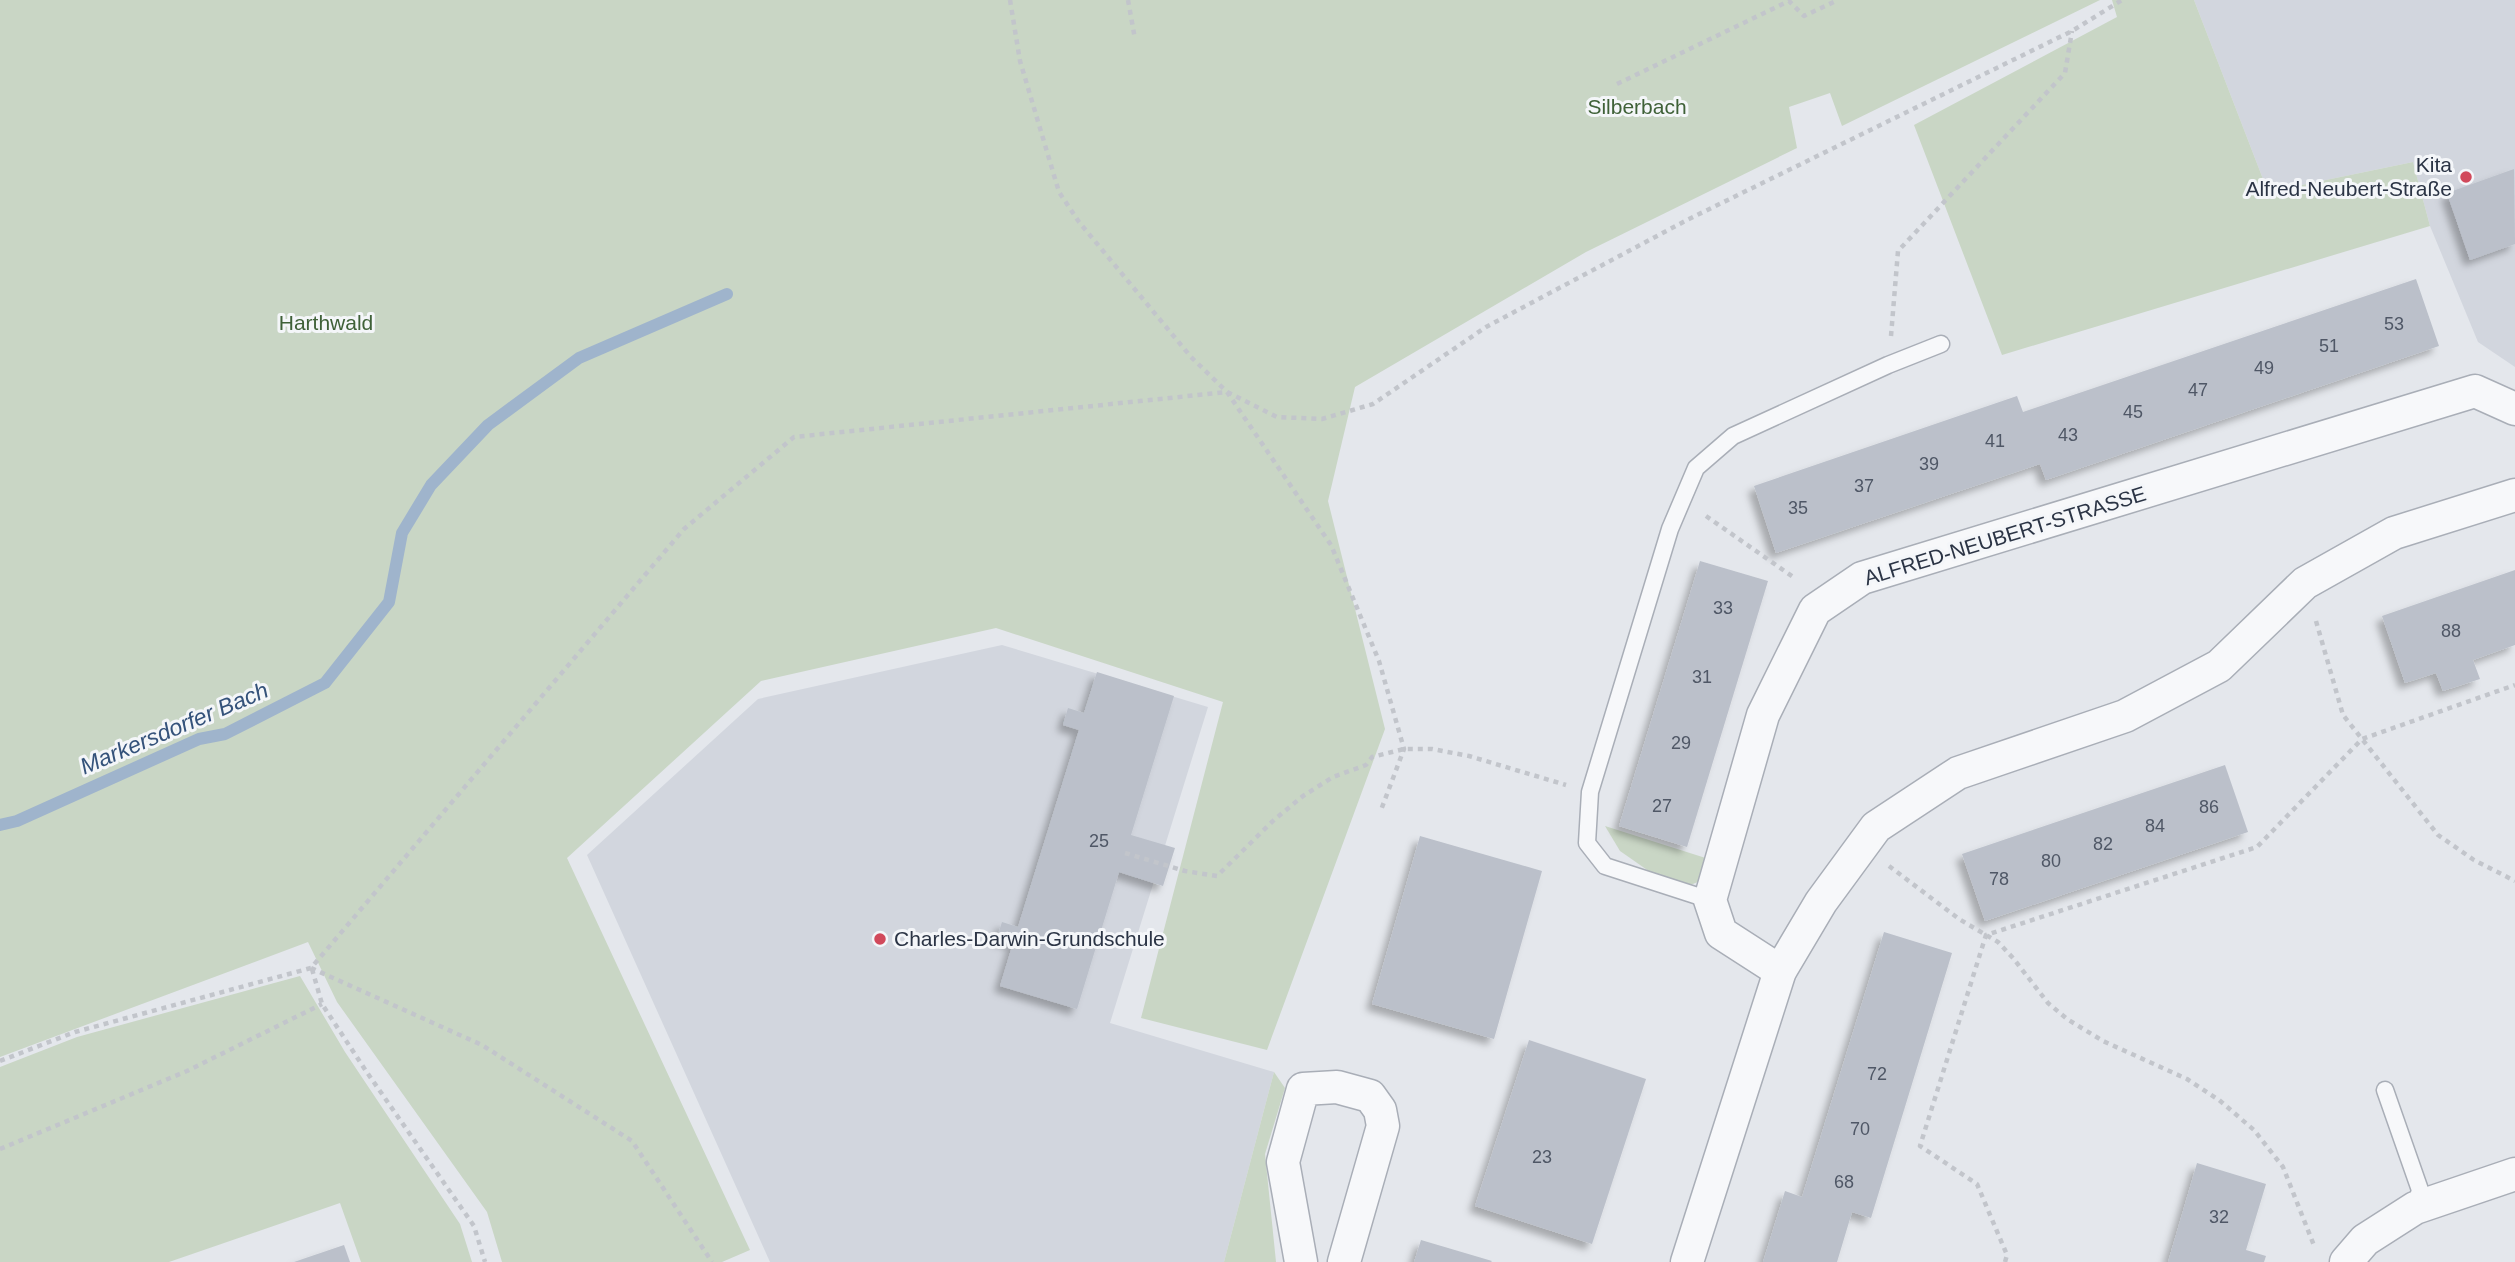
<svg xmlns="http://www.w3.org/2000/svg" width="2515" height="1262" viewBox="0 0 2515 1262" font-family="Arial,sans-serif">
<defs>
<filter id="shadow"><feDropShadow dx="-6" dy="6" stdDeviation="3.5" flood-color="#0004"/></filter>
</defs>
<rect width="100%" height="100%" fill="#e4e7ec"/>
<g fill="#d2d6de">
<path d="M2194,0H2515V367L2478,342L2430,226L2413,162L2268,192Z"/>
<path d="M1002,645L1208,707L1110,1023L1274,1072L1224,1262H770L587,855L758,699Z"/>
</g>
<g fill="#c9d6c5">
<path d="M0,0H2100L1842,126L1830,93L1789,107L1797,148L1586,252L1355,387L1328,501L1385,729L1267,1050L1141,1018L1223,702L996,628L761,681L567,858L750,1250L722,1262H502L487,1212L337,1002L308,942L0,1057Z"/>
<path d="M2112,0H2194L2268,192L2413,162L2430,226L2002,355L1914,125L2117,17Z"/>
<path d="M1605,826L1715,861L1705,879L1688,886L1653,874L1620,851Z"/>
<path d="M300,976L345,1052L460,1224L472,1262H361L340,1203L169,1262H0V1067L77,1037Z"/>
<path d="M1274,1072L1285,1088L1265,1154L1276,1262H1224Z"/>
</g>
<g fill="none" stroke-linecap="round" stroke-linejoin="round">
<path stroke="#9fb4cc" stroke-width="12" d="M0,825L17,821L199,739L225,734L325,683L389,602L402,533L431,485L488,425L579,358L727,294"/>
</g>
<g fill="#bbc0ca" filter="url(#shadow)">
<path d="M2514,169L2515,244L2470,260L2447,193Z"/>
<path d="M2416,279L2439,346L2046,480L2040,464L1776,553L1754,486L2017,396L2023,412Z"/>
<path d="M1700,561L1768,581L1687,847L1619,826Z"/>
<path d="M2515,570V645L2473,660L2480,679L2443,691L2436,673L2405,683L2382,616Z"/>
<path d="M1097,672L1174,696L1131,835L1175,848L1163,886L1119,872L1077,1009L1000,986L1013,943L997,938L1002,922L1018,927L1079,730L1063,725L1068,708L1084,713Z"/>
<path d="M2225,765L2248,832L1985,921L1962,854Z"/>
<path d="M1420,836L1542,871L1494,1039L1372,1004Z"/>
<path d="M1884,932L1952,953L1871,1218L1852,1212L1837,1262H1763L1785,1191L1802,1197Z"/>
<path d="M1529,1040L1646,1079L1592,1244L1475,1206Z"/>
<path d="M2197,1163L2266,1184L2246,1250L2266,1256L2264,1262H2168Z"/>
<path d="M1421,1240L1492,1261L1491,1262H1414Z"/>
<path d="M344,1245L350,1262H294Z"/>
</g>
<g fill="none" stroke-linecap="round" stroke-linejoin="round">
<defs>
<g id="service">
<path d="M1710,900L1605,866L1587,843L1590,792L1670,529L1696,468L1733,436L1888,365L1941,344"/>
<path d="M2385,1090L2420,1190L2415,1208"/>
</g>
<g id="minor">
<path d="M1780,971L1721,933L1710,900L1763,715L1815,610L1862,578L2475,391L2515,409"/>
<path d="M1301,1262L1283,1162L1303,1089L1337,1087L1370,1096L1380,1110L1383,1126L1344,1262"/>
<path d="M1687,1262L1780,971L1821,902L1876,827L1958,773L2125,716L2219,666L2305,583L2394,533L2515,495"/>
<path d="M2346,1262L2365,1240L2415,1208L2515,1174"/>
</g>
</defs>
<use href="#service" stroke="#a9aeb7" stroke-width="19"/>
<use href="#minor" stroke="#a9aeb7" stroke-width="35"/>
<g stroke="#c2c5cb" stroke-width="4.5" stroke-dasharray="5 5" stroke-linecap="butt">
<path d="M1010,0L1020,61L1059,192L1079,222L1191,357L1227,392L1331,545L1379,661L1404,749L1381,810"/>
<path d="M1128,0L1135,39"/>
<path d="M1617,84L1789,1L1804,16L1838,0"/>
<path d="M1891,336L1898,251L2065,73L2072,31"/>
<path d="M1706,516L1796,579"/>
<path d="M2316,621L2343,715L2438,835L2474,860L2515,881"/>
<path d="M1125,853L1185,871L1217,876L1274,820L1303,796L1333,777L1366,765L1372,757L1404,749H1432L1469,756L1566,785"/>
<path d="M1889,866L1959,919L1998,942L2013,958L2048,1003L2067,1019L2103,1041L2187,1079L2219,1100L2254,1130L2283,1167L2315,1248"/>
<path d="M311,968L482,1045L632,1141L712,1262"/>
<path d="M312,969L322,1004L366,1071L474,1226L485,1262"/>
<path d="M0,1061L75,1032L311,968L684,529L794,437L1227,392L1277,417L1322,419L1373,404L1486,327L1687,220L2072,31L2122,0"/>
<path d="M0,1149L187,1071L322,1004"/>
<path d="M2005,1262L2007,1255L1977,1184L1920,1146L1986,935L2257,847L2362,739L2515,685"/>
</g>
<use href="#service" stroke="#f7f8fa" stroke-width="16"/>
<use href="#minor" stroke="#f7f8fa" stroke-width="32"/>
</g>
<g fill="#d1495b" stroke="#f4f6f9" stroke-width="2.5">
<circle cx="2466" cy="177" r="7"/>
<circle cx="880" cy="939" r="7"/>
</g>
<g text-anchor="middle" stroke-width="6" stroke-linejoin="round" paint-order="stroke">
<g font-size="18" fill="#4f5766">
<text x="2394" y="330">53</text>
<text x="2329" y="352">51</text>
<text x="2264" y="374">49</text>
<text x="2198" y="396">47</text>
<text x="2133" y="418">45</text>
<text x="2068" y="441">43</text>
<text x="1995" y="447">41</text>
<text x="1929" y="470">39</text>
<text x="1864" y="492">37</text>
<text x="1798" y="514">35</text>
<text x="1723" y="614">33</text>
<text x="2451" y="637">88</text>
<text x="1702" y="683">31</text>
<text x="1681" y="749">29</text>
<text x="1662" y="812">27</text>
<text x="2209" y="813">86</text>
<text x="2155" y="832">84</text>
<text x="1099" y="847">25</text>
<text x="2103" y="850">82</text>
<text x="2051" y="867">80</text>
<text x="1999" y="885">78</text>
<text x="1877" y="1080">72</text>
<text x="1860" y="1135">70</text>
<text x="1542" y="1163">23</text>
<text x="1844" y="1188">68</text>
<text x="2219" y="1223">32</text>
</g>
<g font-size="21" fill="#3f6138" stroke="#f4f6f9">
<text x="1637" y="114">Silberbach</text>
<text x="326" y="330">Harthwald</text>
</g>
<g font-size="21" fill="#2b3445" stroke="#f4f6f9" text-anchor="end">
<text x="2452" y="172">Kita<tspan x="2452" dy="24">Alfred-Neubert-Straße</tspan></text>
<text x="894" y="946" text-anchor="start">Charles-Darwin-Grundschule</text>
</g>
<g font-size="21" fill="#2b3445" stroke="#f4f6f9">
<text transform="translate(2005 536) rotate(-17)" y="7">ALFRED-NEUBERT-STRASSE</text>
</g>
<g font-size="23" font-style="italic" fill="#34527a" stroke="#f4f6f9">
<text transform="translate(174 728) rotate(-23)" y="8">Markersdorfer Bach</text>
</g>
</g>
</svg>
